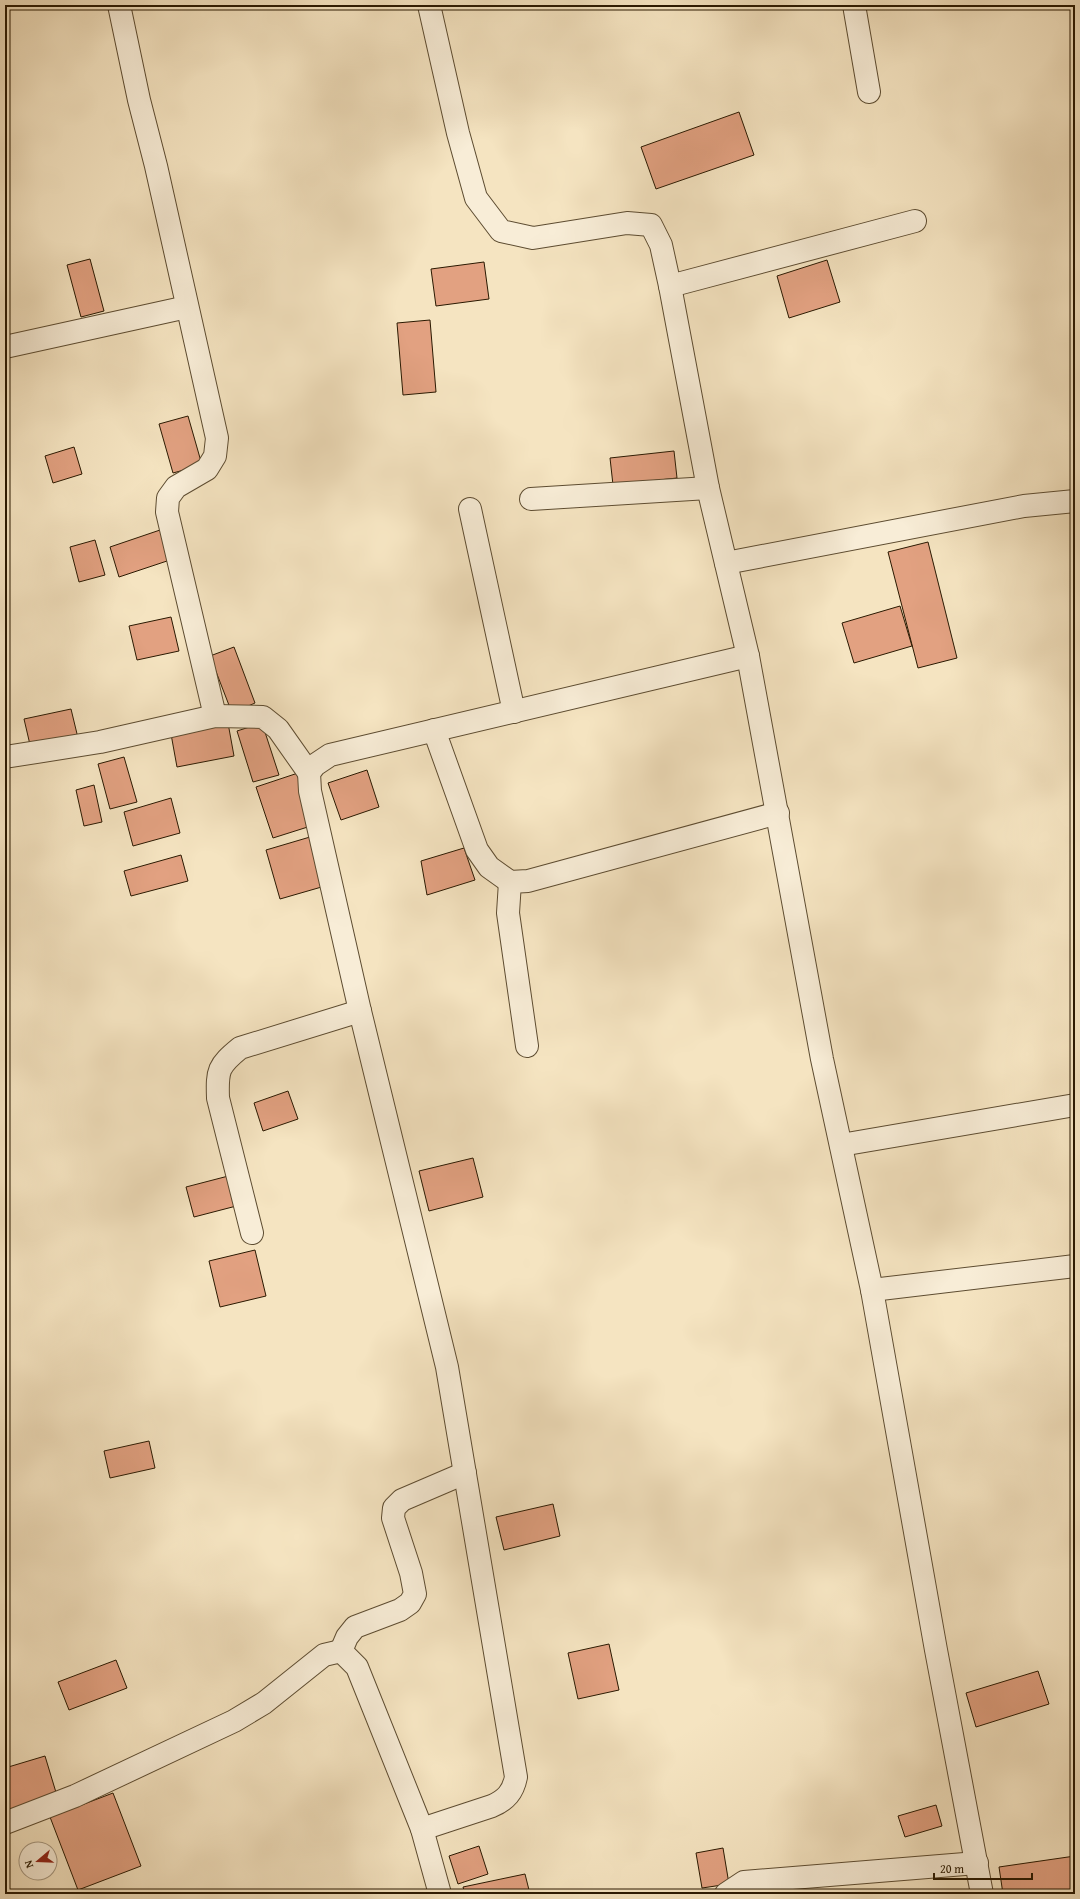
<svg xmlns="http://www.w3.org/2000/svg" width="1080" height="1899" viewBox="0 0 1080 1899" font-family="'Gentium Book Plus',serif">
<rect width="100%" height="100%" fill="#f5e4c1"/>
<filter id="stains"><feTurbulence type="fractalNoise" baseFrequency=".005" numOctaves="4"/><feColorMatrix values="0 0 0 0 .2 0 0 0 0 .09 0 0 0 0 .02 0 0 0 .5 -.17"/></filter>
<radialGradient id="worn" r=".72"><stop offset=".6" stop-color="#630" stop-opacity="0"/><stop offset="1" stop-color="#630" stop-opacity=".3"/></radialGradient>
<g fill="#e2a181" stroke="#2a1901">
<path d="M739,112L754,155L656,189L641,147Z"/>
<path d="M90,259L104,311L81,317L67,265Z"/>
<path d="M827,260L840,302L789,318L777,276Z"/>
<path d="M484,262L489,299L436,306L431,269Z"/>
<path d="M430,320L436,392L403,395L397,323Z"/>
<path d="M188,416L202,465L173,473L159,424Z"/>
<path d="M74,447L82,474L53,483L45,456Z"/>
<path d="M674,451L677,478L613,485L610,458Z"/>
<path d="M163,529L173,559L119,577L110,547Z"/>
<path d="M95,540L105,575L79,582L70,547Z"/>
<path d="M928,542L957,658L918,668L888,552Z"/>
<path d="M900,606L912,646L854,663L842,623Z"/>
<path d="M171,617L179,651L137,660L129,626Z"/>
<path d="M234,647L255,703L232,713L210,656Z"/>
<path d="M71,709L78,738L31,749L24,719Z"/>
<path d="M228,723L234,756L177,767L171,734Z"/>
<path d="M262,723L279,775L253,782L237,731Z"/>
<path d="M124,757L137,802L110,809L98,764Z"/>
<path d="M367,770L379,807L341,820L328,783Z"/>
<path d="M298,773L314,825L273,838L256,787Z"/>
<path d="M94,785L102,822L84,826L76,790Z"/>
<path d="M171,798L180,833L133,846L124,812Z"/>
<path d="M310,837L325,886L280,899L266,850Z"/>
<path d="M464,848L475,880L427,895L421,861Z"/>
<path d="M181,855L188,881L131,896L124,871Z"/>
<path d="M288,1091L298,1119L263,1131L254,1103Z"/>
<path d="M473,1158L483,1197L429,1211L419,1171Z"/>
<path d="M236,1174L244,1204L194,1217L186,1187Z"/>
<path d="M255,1250L266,1296L220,1307L209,1261Z"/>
<path d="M149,1441L155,1468L110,1478L104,1451Z"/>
<path d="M553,1504L560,1536L504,1550L496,1517Z"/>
<path d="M609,1644L619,1690L578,1699L568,1653Z"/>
<path d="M116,1660L127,1688L69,1710L58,1682Z"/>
<path d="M1038,1671L1049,1704L976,1727L966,1693Z"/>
<path d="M45,1756L58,1799L5,1815V1768Z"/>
<path d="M113,1793L141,1866L78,1890L50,1817Z"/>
<path d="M936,1805L942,1826L905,1837L898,1816Z"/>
<path d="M479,1846L488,1874L458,1884L449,1856Z"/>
<path d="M723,1848L729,1884L702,1888L696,1853Z"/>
<path d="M1075,1856V1894H1003L999,1867Z"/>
<path d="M525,1874L530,1894H465L463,1887Z"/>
</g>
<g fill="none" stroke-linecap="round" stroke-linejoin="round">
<defs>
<g id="minor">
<path d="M119,5L139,100L156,166L217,438L215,456L207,469L176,487L168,498L167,512L215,716"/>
<path d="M429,5L458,133L476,198L501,231L533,238L627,223L651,225L661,245L670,286L708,488L748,656L822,1059L872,1290L936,1650L982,1894"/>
<path d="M854,5L869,92"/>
<path d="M670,286L915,221"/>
<path d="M5,347L187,307"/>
<path d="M531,499L708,488"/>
<path d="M470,509L514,712"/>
<path d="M726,563L1024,506L1075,501"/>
<path d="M434,730L477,850L489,867L510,882"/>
<path d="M5,757L100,742L215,716L263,717L278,729L309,773"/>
<path d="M527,1046L508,913L510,882L528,881L778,813"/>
<path d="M841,1145L1075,1105"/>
<path d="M252,1233L218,1098C217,1070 218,1066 240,1048L360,1011"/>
<path d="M872,1290L1075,1266"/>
<path d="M341,1651L347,1637L355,1627L400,1610L410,1603L415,1594L411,1573L393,1518L394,1508L402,1500L465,1473"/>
<path d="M5,1823L75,1796L234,1721L264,1703L324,1655L341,1651L357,1667L422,1829L440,1894"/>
<path d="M422,1829L492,1806C506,1800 513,1792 516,1777L447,1367L360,1011L310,791L309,773L315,765L330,755L748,656"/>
<path d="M726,1894L744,1882L977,1863"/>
</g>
</defs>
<use href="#minor" stroke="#5d4c31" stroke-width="24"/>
<use href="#minor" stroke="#f8edd7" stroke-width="22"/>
</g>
<rect width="1080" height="1899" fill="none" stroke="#f5e4c1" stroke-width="20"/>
<rect x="6" y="6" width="1068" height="1887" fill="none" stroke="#2a1901" stroke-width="2"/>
<rect x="10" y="10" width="1060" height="1879" fill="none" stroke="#2a1901"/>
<g transform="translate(38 1861) rotate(251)"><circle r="19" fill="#f8edd7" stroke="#a69881"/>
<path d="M0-3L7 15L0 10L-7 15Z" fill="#8f2418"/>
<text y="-6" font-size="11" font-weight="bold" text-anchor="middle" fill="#2a1901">N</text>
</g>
<path d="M934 1873v6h98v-6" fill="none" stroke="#2a1901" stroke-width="2"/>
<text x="940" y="1873" font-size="12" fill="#2a1901" stroke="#f8edd7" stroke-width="3" paint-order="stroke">20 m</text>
<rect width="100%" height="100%" filter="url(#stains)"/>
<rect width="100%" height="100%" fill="url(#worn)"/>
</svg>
